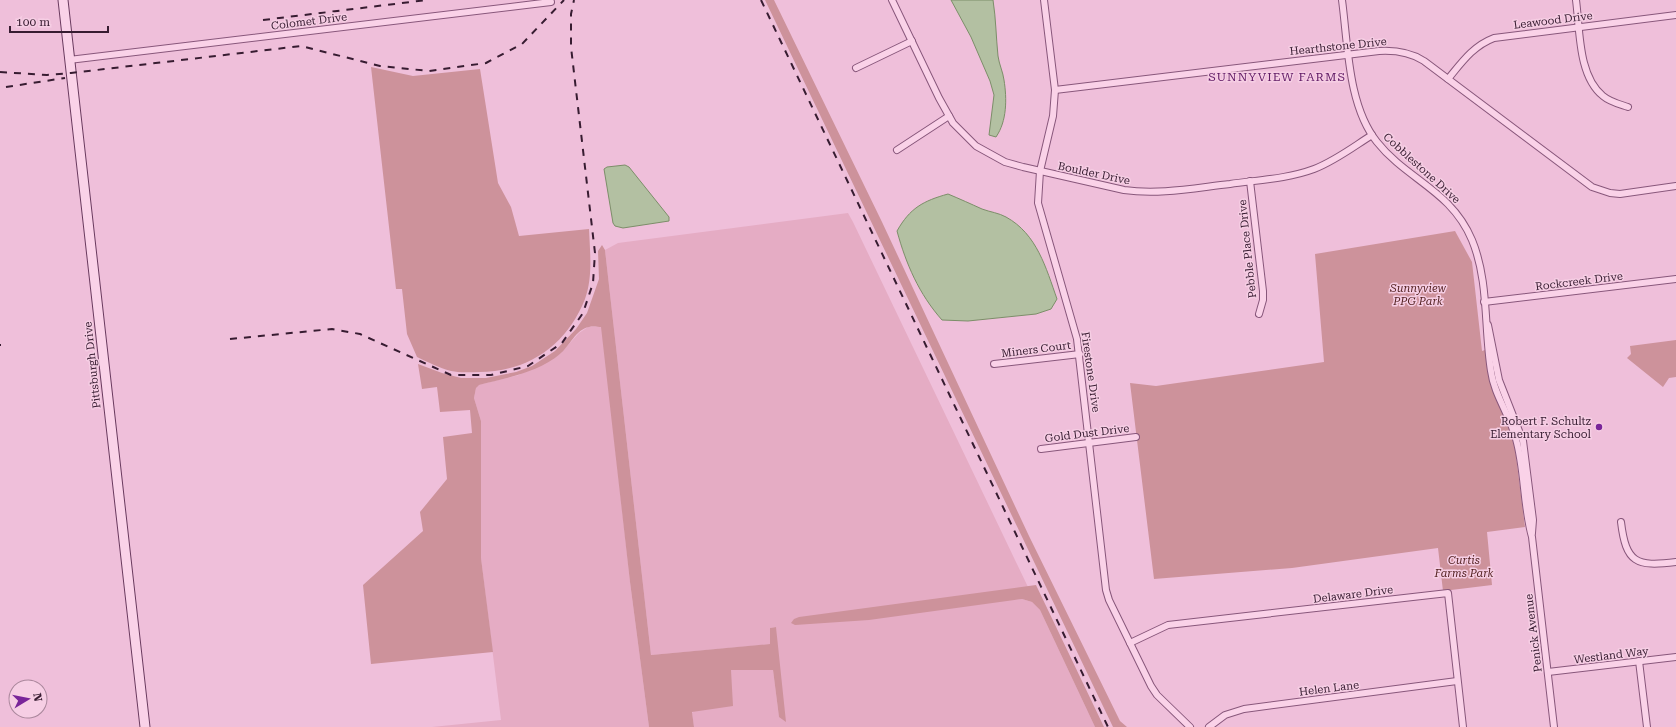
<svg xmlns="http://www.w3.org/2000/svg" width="1676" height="727" viewBox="0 0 1676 727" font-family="'Roboto Serif',serif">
<rect width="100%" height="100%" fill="#efbfda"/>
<g fill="#e5acc4">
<path d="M848,213L853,222L1028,587L794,619L1022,599L1032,602L1040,610L1095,727H694L692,713L731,670H773L779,717L776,627L770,628L771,644L651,655L605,250L618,243Z"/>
<path d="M588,327H602L630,582L649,727H432L501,720L481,558V421L474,398L476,388L478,385L519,375L560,354L579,333Z"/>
</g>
<g fill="#cd929b">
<path d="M765,0H774L882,222L1029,536L1120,721L1127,727H1113Z"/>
<path d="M371,67L413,76L480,69L498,183L511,207L519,236L589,229C590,252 593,277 585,299C567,345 528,372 479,372C470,372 460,373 451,371C439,368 428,362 417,357L407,334L402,289H396Z"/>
<path d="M1455,231L1472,262L1482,351L1485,350L1491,384L1508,422L1514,440L1525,527L1487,532L1492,585L1443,591L1438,548L1292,568L1154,579L1130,383L1156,386L1324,362L1315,254Z"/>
<path d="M602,245L605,250L651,655L770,644V628L776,627L786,722L779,717L773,670H731L733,706L692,712L694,727H649L630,582L601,327C598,327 593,326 589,327C576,329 569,347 560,354C537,373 506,378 479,385L476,388L474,398L481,421V558L493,652L371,664L363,585L423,531L420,512L447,479L443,437L472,433L470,410L440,412L437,387L422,389L418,364L442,373L461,378H486L516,372L532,366L555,351L576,329L587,313L599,279L598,251Z"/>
<path d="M1676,340V377L1669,378L1663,387L1627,358L1631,354L1630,346Z"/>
<path d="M1036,585L1104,727H1095L1040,610L1032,602L1022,599L869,620L795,625L791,623L794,619L799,617Z"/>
</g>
<g fill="#b3c0a2" stroke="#7c8e69">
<path d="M951,0H993C996,19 996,37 998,56C999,64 1003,72 1004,80C1007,99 1007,121 996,137L989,135L994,95L990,81L971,37Z"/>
<path d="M625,165L629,167L669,217V221L623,228L615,226L613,223L604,169L607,167Z"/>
<path d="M948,194C960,199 971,204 982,209C990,212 999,213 1006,217C1037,234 1046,268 1057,299L1051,309L1036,314L968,321L942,320C919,294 906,264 897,231C910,208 923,201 948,194Z"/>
</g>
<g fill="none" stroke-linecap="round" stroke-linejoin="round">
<defs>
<g id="street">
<path d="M892,0L939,98L953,123L976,146L1005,162L1023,167L1124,190C1159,195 1194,188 1230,184C1258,180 1287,179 1314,169C1335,161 1353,147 1372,135"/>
<path d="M1044,0L1055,90L1053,116L1040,171L1038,203L1077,339L1106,590L1109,600L1151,686L1157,695L1190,727"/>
<path d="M1342,0C1348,45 1348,106 1377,142C1407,180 1451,190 1472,240C1489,281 1484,328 1491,371C1494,395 1510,415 1516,439C1525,471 1523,505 1532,537L1554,727"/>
<path d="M1576,0C1580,30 1578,76 1603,96C1610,102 1619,104 1628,107"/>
<path d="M69,60L551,2"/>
<path d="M856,68L912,41"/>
<path d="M1448,79C1462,62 1473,46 1494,38L1676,15"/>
<path d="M1055,90L1379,51C1396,50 1410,52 1424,61L1592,187L1610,193L1620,194L1676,186"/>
<path d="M897,150L949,116"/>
<path d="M1250,181L1263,291V300L1259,314"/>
<path d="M1484,302L1676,279"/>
<path d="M1488,325L1499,380L1523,441L1533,520L1532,533"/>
<path d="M994,364L1080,354"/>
<path d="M1041,449L1136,437"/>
<path d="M1621,522C1626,563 1636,567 1676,562"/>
<path d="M1130,643L1168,625L1448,593L1463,727"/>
<path d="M1639,661L1647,727"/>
<path d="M1548,672L1676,657"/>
<path d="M1209,727L1225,715L1244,709L1457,681"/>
</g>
<path id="secondary" d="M63,0L145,727"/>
</defs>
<use href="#street" stroke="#88577b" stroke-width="8"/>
<use href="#secondary" stroke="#693a5e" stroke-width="11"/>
<use href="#street" stroke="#fad2e8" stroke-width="6"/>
<use href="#secondary" stroke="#fad2e8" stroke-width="9"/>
<g stroke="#371c31" stroke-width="2" stroke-dasharray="7 7" stroke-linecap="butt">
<path d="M761,0L1108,727"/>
<path d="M263,20L427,0"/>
<path d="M0,72L47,75L71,73L301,46L380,66L429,71L486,63L522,44L564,0"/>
<path d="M6,87L65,78"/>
<path d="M230,339L332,329L360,334L451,375H491L528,366L562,343L583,313L593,283L595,253L571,47V14L574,0"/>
<path d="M0,345H1"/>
</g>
</g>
<circle fill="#792599" stroke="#f6cee4" stroke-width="1.5" cx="1599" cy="427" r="4"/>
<g text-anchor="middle" stroke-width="3" stroke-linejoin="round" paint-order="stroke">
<g font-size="11" fill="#371c31" stroke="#f6cee4">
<text transform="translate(1553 20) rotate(-7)" y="4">Leawood Drive</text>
<text transform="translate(309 21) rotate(-7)" y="4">Colomet Drive</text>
<text transform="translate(1338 46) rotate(-6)" y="4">Hearthstone Drive</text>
<text transform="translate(1422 168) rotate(42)" y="4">Cobblestone Drive</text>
<text transform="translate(1094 173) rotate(12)" y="4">Boulder Drive</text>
<text transform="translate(1247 249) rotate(-96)" y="4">Pebble Place Drive</text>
<text transform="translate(1579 281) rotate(-7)" y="4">Rockcreek Drive</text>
<text transform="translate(1036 349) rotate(-7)" y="4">Miners Court</text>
<text transform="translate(92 365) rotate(-96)" y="4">Pittsburgh Drive</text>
<text transform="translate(1091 372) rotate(82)" y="4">Firestone Drive</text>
<text transform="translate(1087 433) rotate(-7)" y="4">Gold Dust Drive</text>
<text transform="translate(1353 594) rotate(-7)" y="4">Delaware Drive</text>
<text transform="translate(1533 633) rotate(-97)" y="4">Penick Avenue</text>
<text transform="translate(1611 655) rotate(-7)" y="4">Westland Way</text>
<text transform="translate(1329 688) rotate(-7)" y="4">Helen Lane</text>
</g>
<g font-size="11" font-style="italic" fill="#542222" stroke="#f6cee4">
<text x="1418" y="292">Sunnyview<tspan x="1418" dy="13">PPG Park</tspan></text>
<text x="1464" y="564">Curtis<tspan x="1464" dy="13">Farms Park</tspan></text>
</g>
<g font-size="11" fill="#371c31" stroke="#f6cee4" text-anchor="end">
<text x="1591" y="425">Robert F. Schultz<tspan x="1591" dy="13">Elementary School</tspan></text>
</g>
<g font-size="12" letter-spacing="1" fill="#601a65" stroke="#f6cee4">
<text x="1277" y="81">SUNNYVIEW FARMS</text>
</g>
</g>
<g transform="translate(28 699) rotate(80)"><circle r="19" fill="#f6cee4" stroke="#aa879c"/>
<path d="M0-3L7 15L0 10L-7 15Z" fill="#792599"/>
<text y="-6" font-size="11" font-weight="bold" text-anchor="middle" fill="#371c31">N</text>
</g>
<path d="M10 26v6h98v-6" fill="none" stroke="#371c31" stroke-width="2"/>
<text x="16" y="26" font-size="12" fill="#371c31" stroke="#f6cee4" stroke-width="3" paint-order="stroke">100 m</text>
</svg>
